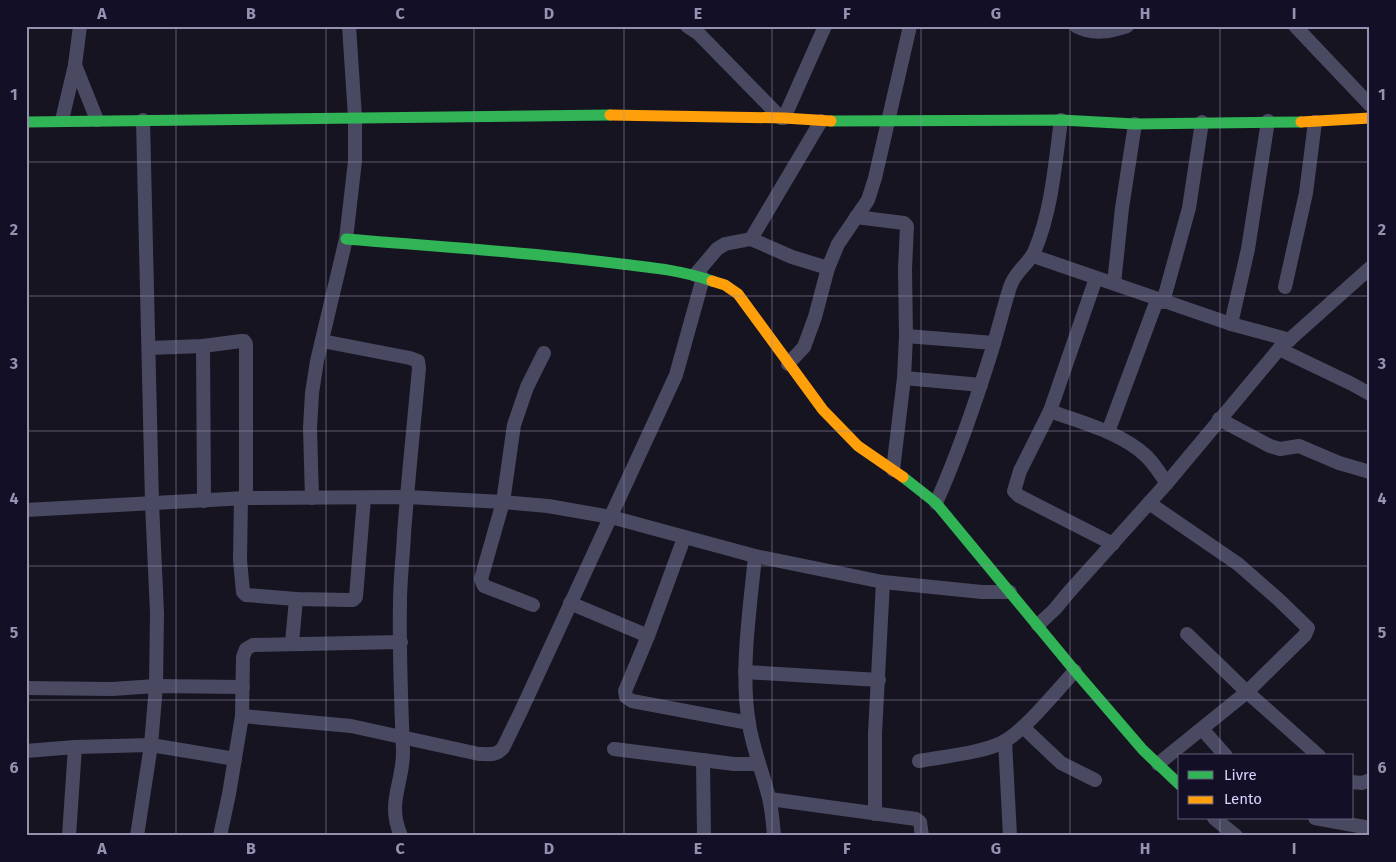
<svg xmlns="http://www.w3.org/2000/svg" width="1396" height="862" viewBox="0 0 1396 862" font-family="'Fira Sans',sans-serif">
<rect width="100%" height="100%" fill="#161421"/>
<g fill="none" stroke-linecap="round" stroke-linejoin="round">
<g stroke="#4a4962" stroke-width="14">
<path d="M687,26L699,34L781,118"/>
<path d="M1076,26C1093,35 1109,32 1127,26"/>
<path d="M1295,26L1370,105"/>
<path d="M75,65L97,120"/>
<path d="M784,118L825,26"/>
<path d="M62,120L75,65L80,26"/>
<path d="M856,217L904,223L907,226L905,269L906,336L904,378L893,470"/>
<path d="M751,239L821,121"/>
<path d="M1033,256L1231,324L1290,340"/>
<path d="M695,275L717,249L725,244L751,239L792,257L828,268"/>
<path d="M1096,278L1050,411L1020,471L1014,491L1019,496L1113,544"/>
<path d="M1114,283L1122,208L1135,124"/>
<path d="M1285,287L1306,193L1315,122"/>
<path d="M1163,302L1189,208L1202,122"/>
<path d="M1231,324L1248,249L1268,121"/>
<path d="M906,336L994,343"/>
<path d="M322,341L410,358L418,361L419,368C414,424 408,479 404,534C403,557 400,580 400,602C399,652 401,701 403,750C404,783 386,801 401,836"/>
<path d="M203,346L204,501"/>
<path d="M149,348L203,346L241,341H244L246,344V498"/>
<path d="M1279,349L1352,384L1370,394"/>
<path d="M788,364L804,347L815,317L828,268L838,244L868,200L875,178L910,26"/>
<path d="M904,378L981,385"/>
<path d="M1050,411C1082,423 1120,432 1145,455C1154,463 1160,474 1167,483"/>
<path d="M1219,419L1270,446L1280,449L1299,446L1339,463L1370,472"/>
<path d="M1108,432L1157,300"/>
<path d="M241,498L240,560L243,592L246,595L296,599L348,600H353L356,597L364,498"/>
<path d="M312,498L310,428L312,393L317,361L346,239L355,161V117L349,26"/>
<path d="M936,503C958,454 975,404 991,353C998,331 1003,309 1010,287C1016,269 1029,265 1035,250C1052,209 1055,164 1061,120"/>
<path d="M1149,503L1238,564L1278,599L1308,628L1305,635L1247,692L1158,764"/>
<path d="M26,510L246,498L407,497L503,502L548,506L611,517L755,556L883,582L982,592H1010"/>
<path d="M684,538L648,636L625,691L626,697L632,701L749,723"/>
<path d="M755,556C750,609 740,671 749,724C753,749 763,773 769,798C772,810 773,823 774,836"/>
<path d="M570,603L648,636"/>
<path d="M533,605L484,586L481,579L503,502L514,425L527,387L544,353"/>
<path d="M1038,625L1055,609L1069,592L1167,483L1279,349L1370,268"/>
<path d="M1187,634L1247,692L1319,756"/>
<path d="M292,643L296,599"/>
<path d="M745,672L879,680"/>
<path d="M26,688L112,689L156,686L243,687"/>
<path d="M242,716L351,726L479,754C489,754 496,756 503,748L521,711L676,375L703,278"/>
<path d="M1023,727L1061,763L1095,780"/>
<path d="M1202,729L1226,756"/>
<path d="M1005,741L1010,836"/>
<path d="M614,749L734,764H758"/>
<path d="M26,751L75,747L151,745L235,759"/>
<path d="M703,760L704,836"/>
<path d="M919,761C941,757 988,752 1005,741C1028,727 1056,691 1075,671"/>
<path d="M1352,782L1362,783L1370,780"/>
<path d="M770,799L916,819L920,822L922,836"/>
<path d="M875,814V733L883,582"/>
<path d="M1214,818L1236,836"/>
<path d="M1315,818L1370,828"/>
<path d="M69,836L75,747"/>
<path d="M137,836L151,745L156,686L157,613L152,503L143,120"/>
<path d="M220,836L229,794L242,716L243,657L246,649L253,645L401,642"/>
</g>
<g stroke="#30b455" stroke-width="11">
<path d="M831,121L1061,120L1135,124L1301,122"/>
<path d="M26,122L610,115"/>
<path d="M346,239C429,246 513,251 596,261C635,266 675,268 712,281"/>
<path d="M903,477L936,503L1075,671L1143,750L1180,785"/>
</g>
<g stroke="#ff9f0a" stroke-width="11">
<path d="M610,115L784,118L831,121"/>
<path d="M1301,122L1370,118"/>
<path d="M712,281L725,285L738,294L823,410L858,446L903,477"/>
</g>
</g>
<path fill="none" stroke="#9591b1" stroke-width="1" stroke-opacity="0.55" d="M176,26V836M326,26V836M474,26V836M624,26V836M772,26V836M921,26V836M1070,26V836M1220,26V756M26,162H1370M26,296H1370M26,431H1370M26,566H1370M26,700H1370M1220,818V836"/>
<rect width="1396" height="862" fill="none" stroke="#130f26" stroke-width="55"/>
<rect x="1178" y="754" width="175" height="65" fill="#130f26" stroke="#625e7d"/>
<rect x="1188" y="771" width="25" height="8" fill="#30b455" stroke="#625e7d"/>
<text x="1224" y="780" font-size="15" fill="#d9d4ff">Livre</text>
<rect x="1188" y="796" width="25" height="8" fill="#ff9f0a" stroke="#625e7d"/>
<text x="1224" y="804" font-size="15" fill="#d9d4ff">Lento</text>
<rect x="28" y="28" width="1340" height="806" fill="none" stroke="#9591b1" stroke-width="2"/>
<g font-size="16" text-anchor="middle" font-weight="bold" fill="#9591b1">
<text x="102" y="19">A</text>
<text x="251" y="19">B</text>
<text x="400" y="19">C</text>
<text x="549" y="19">D</text>
<text x="698" y="19">E</text>
<text x="847" y="19">F</text>
<text x="996" y="19">G</text>
<text x="1145" y="19">H</text>
<text x="1294" y="19">I</text>
<text x="14" y="100">1</text>
<text x="1382" y="100">1</text>
<text x="14" y="235">2</text>
<text x="1382" y="235">2</text>
<text x="14" y="369">3</text>
<text x="1382" y="369">3</text>
<text x="14" y="504">4</text>
<text x="1382" y="504">4</text>
<text x="14" y="638">5</text>
<text x="1382" y="638">5</text>
<text x="14" y="773">6</text>
<text x="1382" y="773">6</text>
<text x="102" y="854">A</text>
<text x="251" y="854">B</text>
<text x="400" y="854">C</text>
<text x="549" y="854">D</text>
<text x="698" y="854">E</text>
<text x="847" y="854">F</text>
<text x="996" y="854">G</text>
<text x="1145" y="854">H</text>
<text x="1294" y="854">I</text>
</g>
</svg>
